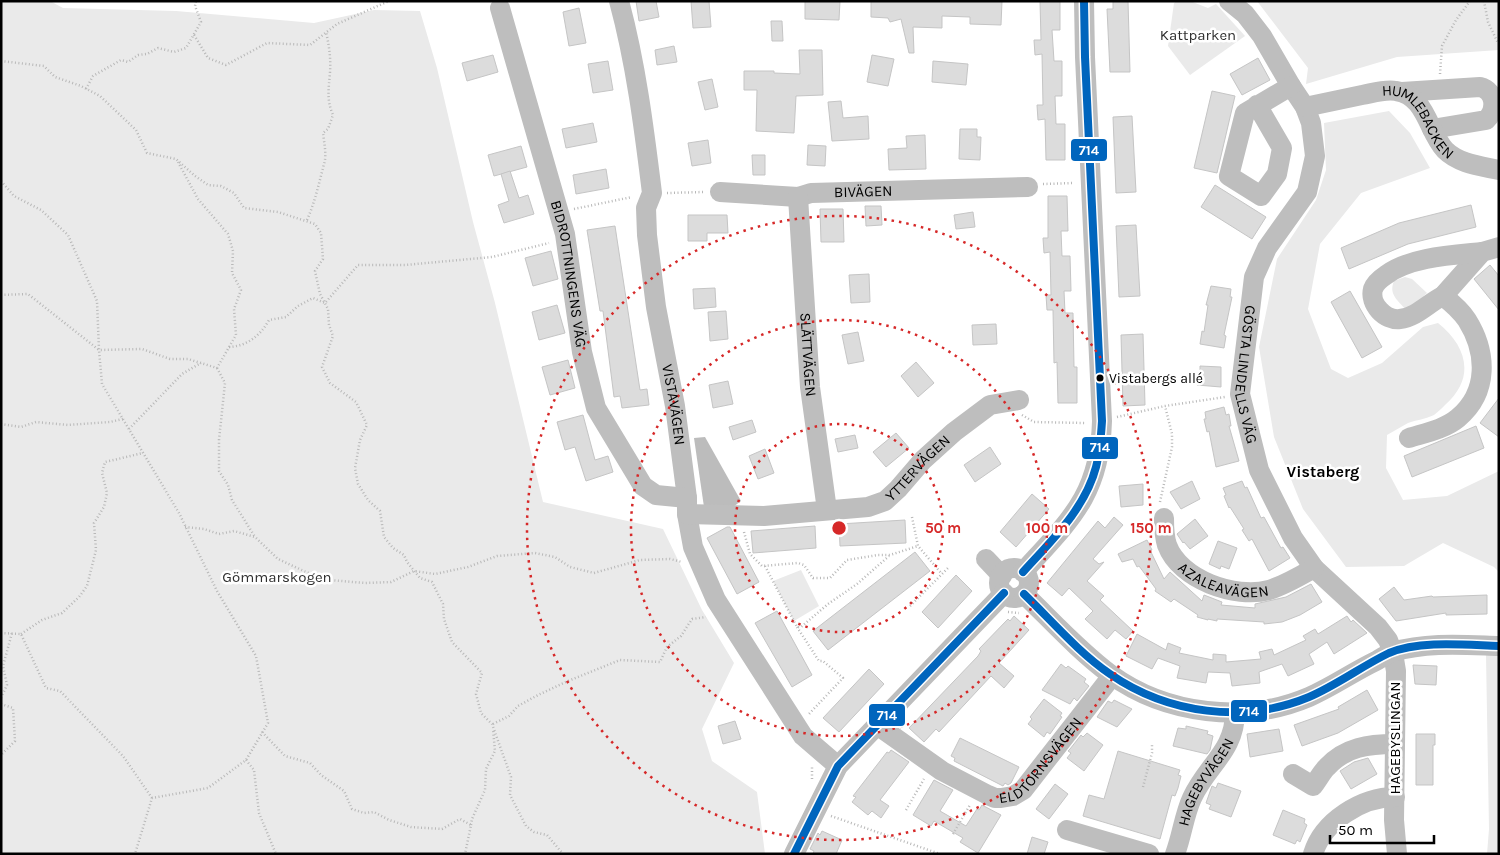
<svg xmlns="http://www.w3.org/2000/svg" width="1500" height="855" viewBox="0 0 1500 855" font-family="Karla,sans-serif">
<rect width="100%" height="100%" fill="#fff"/>
<g fill="#eaeaea">
<path d="M1,1H50L63,8L176,11L314,23L374,10L420,11L437,68L473,222L495,303L543,502L663,529L702,610L734,663L702,729L712,761L757,792L765,854H1Z"/>
<path d="M1177,1H1190L1208,8L1216,4L1245,36L1190,75L1168,46L1174,3Z"/>
<path d="M1257,1H1499V50L1397,57L1306,84L1308,68Z"/>
<path d="M1389,111L1410,133L1430,168L1361,193L1320,244L1308,309L1331,369L1348,378L1382,363L1423,327L1438,323C1467,346 1476,378 1445,405C1442,408 1438,412 1434,415C1426,419 1416,420 1408,423C1401,427 1394,431 1387,435L1386,468L1403,500L1447,496L1499,471V572L1494,567L1443,543L1404,566L1346,567L1303,509L1274,437L1259,347L1277,259L1316,200L1326,170L1324,123Z"/>
<path d="M1405,277L1412,279L1427,293L1407,311C1399,301 1388,295 1394,281Z"/>
<path d="M801,570L819,606L794,621L773,581Z"/>
<path d="M1486,655H1499V854H1487L1489,829Z"/>
</g>
<path fill="#bcbcbc" d="M705,437L741,501L733,507H704L694,438Z"/>
<g fill="#dcdcdc" stroke="#c5c5c5">
<path d="M636,1H656L659,17L639,21Z"/>
<path d="M691,1H709L711,27L693,28Z"/>
<path d="M805,1H840L839,20L805,19Z"/>
<path d="M871,1H1002L1001,25L970,24V17L942,16V28L913,27L914,53H909L901,19L890,22L888,18L871,17Z"/>
<path d="M1040,1H1060V30H1052L1054,61H1062V96H1055L1056,124H1065V160H1046L1045,119L1038,120L1037,105H1043L1042,54L1035,55L1034,40H1041Z"/>
<path d="M1113,1H1128L1130,72H1110L1107,9H1113Z"/>
<path d="M579,8L586,43L569,46L563,12Z"/>
<path d="M771,21H782L783,41H772Z"/>
<path d="M674,46L677,62L657,65L655,50Z"/>
<path d="M799,50H822L823,95L796,96L794,133L756,131L757,90H744V71H774V73L800,74Z"/>
<path d="M493,55L498,72L467,81L462,63Z"/>
<path d="M872,55L894,59L888,86L867,82Z"/>
<path d="M1258,58L1270,80L1242,95L1230,74Z"/>
<path d="M608,61L613,90L593,93L588,64Z"/>
<path d="M933,61L968,64L966,85L932,82Z"/>
<path d="M712,79L718,107L705,110L698,82Z"/>
<path d="M1212,91L1235,96L1217,173L1194,168Z"/>
<path d="M841,101L843,118L868,116L869,139L832,141L828,102Z"/>
<path d="M1132,116L1136,192L1116,193L1113,117Z"/>
<path d="M593,123L597,142L566,148L562,129Z"/>
<path d="M960,129H977V137H981L980,160L959,159Z"/>
<path d="M925,135L926,169L889,170L888,149L907,148L906,136Z"/>
<path d="M708,140L711,163L692,166L688,143Z"/>
<path d="M808,145L826,146L825,166L807,165Z"/>
<path d="M521,146L527,167L494,176L488,155Z"/>
<path d="M752,155H765V175H753Z"/>
<path d="M606,169L609,188L576,194L573,175Z"/>
<path d="M510,171L519,198L528,195L534,214L504,223L498,205L509,201L501,174Z"/>
<path d="M1215,185L1266,217L1252,239L1201,207Z"/>
<path d="M1048,196H1067L1068,231H1061L1062,256H1070L1071,291H1064L1065,313H1073L1074,367H1077V403H1058L1057,362L1054,363L1053,310H1047L1046,295H1051L1050,252L1044,253L1043,238H1048Z"/>
<path d="M1471,205L1476,227L1408,244L1349,269L1341,248L1399,223Z"/>
<path d="M865,206H881L882,225L866,226Z"/>
<path d="M820,209H843L844,242H821Z"/>
<path d="M973,212L975,227L956,229L954,215Z"/>
<path d="M688,215H727L728,233H707V241H688Z"/>
<path d="M1136,225L1140,296L1119,297L1116,226Z"/>
<path d="M615,226L640,390L647,389L649,405L622,408L620,396L614,397L603,311H600L587,230Z"/>
<path d="M551,251L558,279L533,286L525,258Z"/>
<path d="M1490,265L1499,276V310L1474,279Z"/>
<path d="M869,274L870,302L851,303L849,275Z"/>
<path d="M1211,286L1231,289L1230,297H1232L1224,335L1226,336L1224,348L1200,344L1202,331L1204,332L1208,305H1206Z"/>
<path d="M715,288L716,307L694,309L693,289Z"/>
<path d="M1350,291L1382,347L1362,358L1331,302Z"/>
<path d="M557,305L565,333L539,340L532,312Z"/>
<path d="M726,311L728,339L710,341L708,312Z"/>
<path d="M996,324L997,344L973,345L972,325Z"/>
<path d="M858,332L864,361L848,364L842,335Z"/>
<path d="M1143,334L1145,405L1123,406L1121,335Z"/>
<path d="M568,360L575,388L550,395L542,367Z"/>
<path d="M916,362L934,383L918,397L901,376Z"/>
<path d="M1200,366L1221,367V387L1197,385V373H1200Z"/>
<path d="M728,381L733,404L713,408L709,385Z"/>
<path d="M1499,398V437L1480,423Z"/>
<path d="M1224,407L1226,415L1229,414L1231,426H1229L1239,461L1216,467L1209,431L1207,432L1204,419H1206L1205,412Z"/>
<path d="M583,415L595,460L608,456L613,472L586,481L575,447L565,450L557,422Z"/>
<path d="M752,420L756,432L733,440L729,427Z"/>
<path d="M1476,426L1484,448L1412,477L1404,456Z"/>
<path d="M896,433L909,448L886,467L873,452Z"/>
<path d="M855,435L858,448L838,452L835,439Z"/>
<path d="M990,447L1001,464L975,482L964,465Z"/>
<path d="M765,449L774,473L758,479L749,456Z"/>
<path d="M1192,481L1200,499L1181,509L1170,492Z"/>
<path d="M1242,481L1245,488L1247,487L1261,518L1264,517L1281,548L1283,547L1290,558L1269,571L1252,539L1249,541L1242,530L1244,529L1230,507L1229,508L1224,496L1226,495L1223,488Z"/>
<path d="M1143,484V505L1121,507L1119,486Z"/>
<path d="M1032,494L1049,509L1016,547L1000,532Z"/>
<path d="M1114,517L1123,525L1093,559L1099,564L1104,562L1087,581L1104,596L1100,600L1133,631L1126,639L1115,630L1107,639L1085,619L1093,611L1069,588L1062,596L1047,583L1098,521L1105,528Z"/>
<path d="M1195,519L1208,536L1190,549L1184,542L1183,543L1177,534Z"/>
<path d="M905,520L906,543L840,546L839,524Z"/>
<path d="M815,526L816,548L753,553L751,531Z"/>
<path d="M727,527H730L759,582L737,594L707,538Z"/>
<path d="M1147,540L1152,550H1150L1164,579L1170,572L1202,601L1204,595L1222,602L1221,605L1255,608V604L1286,597L1311,584L1322,602L1300,615L1282,622L1264,624V622L1217,619V621L1208,619V620L1197,617L1198,615L1174,599L1171,602L1155,591L1156,589L1139,566L1137,567L1133,559L1122,562L1118,554Z"/>
<path d="M1218,541L1237,548L1229,569L1221,566L1220,569L1209,564Z"/>
<path d="M915,552L930,571L828,650L813,631Z"/>
<path d="M956,575L972,591L938,628L922,612Z"/>
<path d="M1394,587L1404,600L1432,596L1433,597L1487,595V614L1446,615V613L1396,621L1379,599Z"/>
<path d="M777,611L812,675L792,687L755,623Z"/>
<path d="M1014,616L1029,630L999,663L1014,676L1004,688L991,676L939,732L936,729L924,742L909,728L978,656L981,651L979,649L1008,619L1010,621Z"/>
<path d="M1347,616L1351,622L1353,620L1367,633L1334,654L1327,642L1309,654L1314,664L1288,676L1282,664L1259,672L1260,683L1232,686L1230,673L1208,672L1206,683L1177,678L1180,666L1158,658L1152,669L1126,656L1137,634L1166,650L1168,643L1181,648L1179,653L1213,660V654L1226,655V662L1261,659L1259,652L1272,649L1274,655L1306,640L1303,636L1315,629L1318,634Z"/>
<path d="M1061,664L1066,668L1068,666L1086,679L1084,682L1089,686L1077,701L1074,698L1070,704L1042,690Z"/>
<path d="M1413,665L1437,666L1436,685L1415,684Z"/>
<path d="M869,669L884,684L839,732L823,718Z"/>
<path d="M1367,690L1378,710L1338,733L1302,746L1294,725L1339,709L1338,707Z"/>
<path d="M1044,699L1062,713L1060,716L1062,717L1050,734L1047,732L1044,737L1028,724L1032,719L1030,717Z"/>
<path d="M1114,700L1132,709L1117,727L1097,717L1108,701L1112,703Z"/>
<path d="M735,721L741,739L723,744L718,726Z"/>
<path d="M1186,726L1208,731L1207,734L1213,736L1210,750L1207,754L1173,746L1178,728L1186,729Z"/>
<path d="M1279,729L1283,751L1250,757L1247,734Z"/>
<path d="M1087,733L1103,745L1084,771L1067,758L1071,753L1068,751L1070,749L1081,735L1083,737Z"/>
<path d="M1416,734H1435V745H1433V785H1416Z"/>
<path d="M960,738L1019,767L1011,783L1008,785L1005,783L1003,786L954,761L955,758L951,756Z"/>
<path d="M891,750L909,762L880,800L889,806L881,818L872,811L868,815L852,802L856,797L853,796L887,752L889,753Z"/>
<path d="M1118,751L1180,770L1178,775L1181,776L1178,788L1175,796L1172,795L1160,839L1083,816L1089,795L1104,799Z"/>
<path d="M1368,758L1377,774L1351,789L1340,771L1354,762Z"/>
<path d="M934,780L953,790L940,811L966,826L977,809L979,810L982,805L1001,815L978,853L960,842L963,838L934,821L931,826L913,815Z"/>
<path d="M1218,783L1241,791L1231,817L1209,809L1211,805L1206,803L1212,786L1216,788Z"/>
<path d="M1055,784L1068,794L1049,819L1036,809Z"/>
<path d="M1283,810L1305,819L1304,823L1307,825L1300,842L1297,840L1295,844L1273,835Z"/>
<path d="M822,831L842,840L836,854H813L814,851L810,849L818,833L820,835Z"/>
<path d="M1032,837L1048,842L1044,854H1027Z"/>
</g>
<g fill="none" stroke-linecap="round" stroke-linejoin="round">
<g stroke="#b8b8b8" stroke-width="2.5" stroke-dasharray="1 2.5" stroke-linecap="butt">
<path d="M1484,1L1488,22L1498,43"/>
<path d="M194,35L208,58L226,65L267,43L310,45L337,24L389,1"/>
<path d="M1,61L44,66L55,77L81,86L100,96L136,130L147,153L176,159L195,176L208,185L221,186L234,193L244,208L278,212L315,224L321,233L323,259L315,271L320,294L328,309L329,325L333,336L322,367L330,383L356,402L367,425L360,440L355,468L358,484L368,500L380,511L384,537L393,548L404,555L407,562L420,578L432,582L443,604L444,619L452,642L482,673L476,694L481,713L492,724L511,777L510,795L526,826L534,832L547,835L563,854"/>
<path d="M1440,74L1442,46L1456,20L1470,1"/>
<path d="M86,89L93,76L121,60L128,62L138,55L147,54L158,48L174,52L186,48L201,22L195,6L196,1"/>
<path d="M1,181L14,196L41,210L68,235L97,301L99,350L142,349L170,359H188L217,368L236,335L234,309L241,290L232,273L233,251L228,234L198,199L178,162"/>
<path d="M1043,184L1074,183"/>
<path d="M667,193L704,192"/>
<path d="M574,209L632,197"/>
<path d="M307,220C315,202 319,183 324,164C327,155 324,142 323,133L328,129L333,115C326,99 329,88 330,72C331,58 329,45 326,32"/>
<path d="M1,295L28,294L99,350L102,384L179,513L217,591L256,656L268,723L246,760L208,788L152,798L135,854"/>
<path d="M229,347C247,346 260,336 269,320L286,317L298,306L313,298L325,303L358,265H405L492,257L549,243"/>
<path d="M217,368L225,383L219,440V471L228,485L232,500L255,537"/>
<path d="M1022,415L1034,422L1085,423"/>
<path d="M1117,417L1165,406L1225,397"/>
<path d="M1,424L21,427L36,422L68,425L110,422L123,419"/>
<path d="M129,429L182,374L201,363"/>
<path d="M1160,502L1172,447V434L1165,406"/>
<path d="M912,517L918,546L942,574"/>
<path d="M185,527L204,529L219,534L234,531L255,537L278,559L306,572L329,580L365,583L391,582L414,571L435,574L468,567L497,556L535,553L555,557L570,567L594,573L640,560L670,559L682,562"/>
<path d="M744,532L750,554L762,566L798,563L804,565L813,578H830L847,560L878,555H890L918,546"/>
<path d="M765,566L797,627H801L828,604L857,584L889,556"/>
<path d="M910,606L949,567"/>
<path d="M1008,612L1019,613"/>
<path d="M797,627L819,661H823L843,678L808,715"/>
<path d="M1,633L21,634L46,688L60,691L123,756L152,798"/>
<path d="M21,634L42,620L62,613L79,597L87,586L96,550L94,523L104,507L107,493L102,473L105,462L143,453"/>
<path d="M1,698L7,685L3,666L12,633"/>
<path d="M1,704L13,708L15,741L1,755"/>
<path d="M493,724L509,716L518,706L538,695L568,681L620,660L660,662L667,647L681,636L692,619L706,617"/>
<path d="M262,732L285,756L310,763L321,775L344,791L352,809L364,813L374,812L389,820L411,827L442,829L460,819L471,825L465,854"/>
<path d="M246,760L254,770L259,813L276,854"/>
<path d="M812,779V767"/>
<path d="M1143,787L1152,753V745"/>
<path d="M906,810L924,779"/>
<path d="M831,816L940,854"/>
<path d="M471,825L472,819L485,790L486,769L495,751L493,729"/>
<path d="M953,834L970,805"/>
</g>
<g stroke="#bebebe" stroke-width="20">
<path id="s1" d="M619,1C636,64 644,128 652,193L646,208L647,235L656,307L675,406L687,498V514L693,547L716,600L803,736L838,766"/>
<path id="s2" d="M1229,1L1245,14L1262,36L1291,86L1305,107L1311,123L1315,156L1307,192L1267,248L1254,277L1240,394L1259,470L1293,538L1314,568L1378,627L1388,640L1393,653L1396,671L1394,820L1397,854"/>
<path id="s3" d="M500,8L565,234L582,352L596,408L643,486L656,495L687,498"/>
<path d="M1402,92L1480,87C1496,91 1497,110 1486,120L1432,129"/>
<path d="M1257,105L1282,148L1277,174L1261,196L1229,176L1245,113L1291,86"/>
<path id="s4" d="M1305,107C1324,103 1343,99 1362,95C1373,93 1385,89 1396,91C1426,95 1428,132 1445,150C1459,164 1481,166 1499,170"/>
<path id="s5" d="M720,192L798,197L811,193L1028,187"/>
<path id="s6" d="M798,197L810,387L827,510"/>
<path d="M1443,296L1482,252L1499,247"/>
<path d="M1409,438C1425,433 1445,429 1458,418C1489,392 1487,352 1467,320C1461,311 1452,303 1443,296C1428,303 1417,317 1400,319C1385,321 1369,304 1373,289C1375,283 1380,279 1386,275C1410,257 1453,255 1482,252"/>
<path id="s7" d="M687,514L764,516L868,507L885,501L898,489L923,460L954,432L990,405L1019,400"/>
<path id="s8" d="M1164,518C1164,527 1164,536 1167,545C1180,580 1235,599 1269,590C1285,585 1300,576 1314,568"/>
<path d="M986,559L1002,576"/>
<circle cx="1014" cy="583" r="15"/>
<path d="M1023,572C1070,520 1100,495 1102,421L1085,57L1084,1"/>
<path d="M1024,594C1052,621 1079,651 1110,674C1166,715 1246,724 1309,697C1332,687 1353,672 1376,661C1381,658 1387,654 1393,652C1427,642 1464,645 1499,646"/>
<path id="s9" d="M877,725L942,771L988,795L995,798H1001L1013,796L1023,790L1112,676"/>
<path d="M1293,774L1313,786C1318,780 1321,773 1327,767C1345,747 1369,744 1395,744"/>
<path d="M1067,830L1149,854"/>
<path d="M794,854L838,766L1004,593"/>
<path id="s10" d="M1175,854C1182,836 1184,815 1192,798C1207,765 1235,751 1235,712"/>
<path d="M1313,854C1323,821 1362,797 1395,797"/>
</g>
<defs>
<g id="bus-1">
<path d="M1023,572C1051,541 1085,509 1096,467C1100,452 1101,437 1102,421L1085,57L1084,1"/>
<path d="M1024,594C1052,621 1078,652 1110,674C1168,714 1244,724 1309,697C1337,685 1362,666 1389,653C1420,640 1466,645 1499,646"/>
<path d="M794,854L838,766L1004,593"/>
</g>
</defs>
<use href="#bus-1" stroke="#fff" stroke-width="11"/>
<use href="#bus-1" stroke="#0065bd" stroke-width="8"/>
</g>
<g fill="none" stroke="#d62828" stroke-width="2.5" stroke-dasharray="2.5 5">
<circle cx="839" cy="528" r="104"/>
<circle cx="839" cy="528" r="208"/>
<circle cx="839" cy="528" r="312"/>
</g>
<circle fill="#000" stroke="#fff" stroke-width="2" cx="1100" cy="378" r="4.5"/>
<g text-anchor="middle" stroke-width="5" stroke-linejoin="round" paint-order="stroke">
<g font-size="14" fill="#000" stroke="#fff" text-anchor="start">
<text x="1109" y="383">Vistabergs allé</text>
</g>
<g font-size="15" fill="#2f2f2f" stroke="#fff">
<text x="1198" y="40">Kattparken</text>
<text x="277" y="582">Gömmarskogen</text>
</g>
<g font-size="15" fill="#000" stroke="#fff">
<text dy="5" stroke="none"><textPath href="#s4" startOffset="130">HUMLEBACKEN</textPath></text>
<text dy="5" stroke="none"><textPath href="#s5" startOffset="144">BIVÄGEN</textPath></text>
<text dy="5" stroke="none"><textPath href="#s3" startOffset="275">BIDROTTNINGENS VÄG</textPath></text>
<text dy="5" stroke="none"><textPath href="#s6" startOffset="158">SLÄTTVÄGEN</textPath></text>
<text dy="5" stroke="none"><textPath href="#s2" startOffset="418">GÖSTA LINDELLS VÄG</textPath></text>
<text dy="5" stroke="none"><textPath href="#s1" startOffset="410">VISTAVÄGEN</textPath></text>
<text dy="5" stroke="none"><textPath href="#s7" startOffset="246">YTTERVÄGEN</textPath></text>
<text dy="5" stroke="none"><textPath href="#s8" startOffset="99">AZALEAVÄGEN</textPath></text>
<text transform="translate(1395 738) rotate(-90)" y="5">HAGEBYSLINGAN</text>
<text dy="5" stroke="none"><textPath href="#s9" startOffset="201">ELDTORNSVÄGEN</textPath></text>
<text dy="5" stroke="none"><textPath href="#s10" startOffset="79">HAGEBYVÄGEN</textPath></text>
</g>
<g font-size="16" font-weight="bold" fill="#000" stroke="#fff">
<text x="1323" y="477">Vistaberg</text>
</g>
</g>
<circle cx="839" cy="528" r="8" fill="#d62828" stroke="#fff" stroke-width="2.5"/>
<g font-size="15" text-anchor="middle" font-weight="bold" fill="#d62828" stroke="#fff" stroke-width="5" stroke-linejoin="round" paint-order="stroke">
<text x="943" y="533">50 m</text>
<text x="1047" y="533">100 m</text>
<text x="1151" y="533">150 m</text>
</g>
<g stroke="#fff" stroke-width="2">
<rect x="1070" y="138" width="38" height="24" rx="5" fill="#0065bd"/>
<rect x="1081" y="436" width="38" height="24" rx="5" fill="#0065bd"/>
<rect x="1230" y="699" width="38" height="24" rx="5" fill="#0065bd"/>
<rect x="868" y="703" width="38" height="24" rx="5" fill="#0065bd"/>
</g>
<g font-size="14" text-anchor="middle" font-weight="bold" fill="#fff">
<text x="1089" y="155">714</text>
<text x="1100" y="452">714</text>
<text x="1249" y="716">714</text>
<text x="887" y="720">714</text>
</g>
<rect width="1500" height="855" fill="none" stroke="#000000" stroke-width="5"/>
<path d="M1330 835v8h104v-8" fill="none" stroke="#000000" stroke-width="2.5"/>
<text x="1338" y="835" font-size="15" fill="#000000" stroke="#ffffff" stroke-width="4" paint-order="stroke">50 m</text>
</svg>
